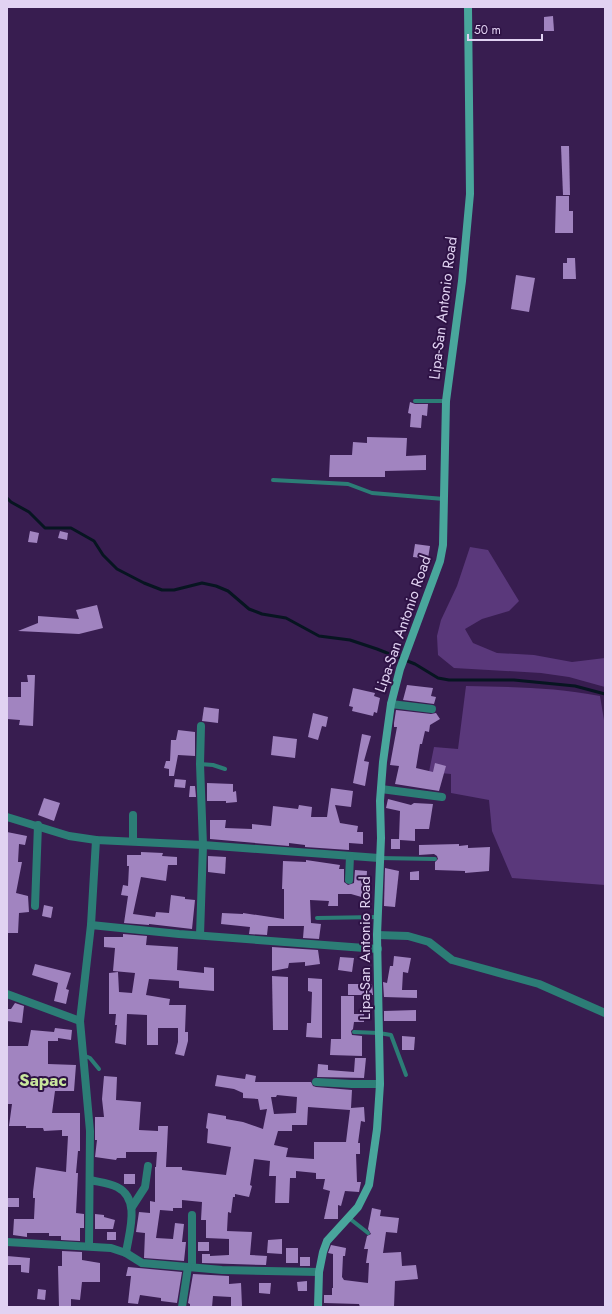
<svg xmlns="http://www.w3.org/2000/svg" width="612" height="1314" viewBox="0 0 612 1314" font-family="Jost,sans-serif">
<rect width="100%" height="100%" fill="#381d50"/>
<g fill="#5a387b">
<path d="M470,547L488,550L519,601L509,611L482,619L465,629L473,643L497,653L534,655L572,662L605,658V687L569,677L541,673L454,668L438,655L437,636L441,620L457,586Z"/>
<path d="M466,686C513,687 554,687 600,696L605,726V885L512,878L492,831L489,800L451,793V774L429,772L434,747L458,749Z"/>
</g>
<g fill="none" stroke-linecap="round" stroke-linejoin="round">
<path stroke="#071521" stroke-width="3" d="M7,498L11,502L29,512L45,528H71L94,541L103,555L117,569L144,583L162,590H174L202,583L216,586L228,591L249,609L262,614L286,618L319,636L350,640L377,649L415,664L438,678L449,680H514L575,686L605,694"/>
</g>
<g fill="#a184c0" fill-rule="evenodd">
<path d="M553,16L554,31H544V17Z"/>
<path d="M561,146H569L570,195H563Z"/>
<path d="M556,196H569V211H573V233H555Z"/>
<path d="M567,258H575L576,279H563V263H567Z"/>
<path d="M516,275L535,278L529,312L511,309Z"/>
<path d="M410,402L415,404H428L427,416L422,415L421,428L410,427L411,414L408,413Z"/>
<path d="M367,437L407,438L406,456L426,455V470L385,471V477H329L330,455H352L353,442L367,443Z"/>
<path d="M30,531L39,533L37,543L28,542Z"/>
<path d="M60,531L68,533L67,540L58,538Z"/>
<path d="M415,544L430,546L428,559L413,557Z"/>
<path d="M97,605L103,628L79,634L18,631L38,623V616L79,619L76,610Z"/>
<path d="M27,675H35L33,726L19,725L20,720L7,719V697H21V682H28Z"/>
<path d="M407,685L433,688L431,696L436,697L434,704L403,700Z"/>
<path d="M353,688L375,693L374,696L380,698L377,713L374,712L373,716L352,711L353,707L349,706Z"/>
<path d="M204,707L219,709L218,723L202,721Z"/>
<path d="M396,710L431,714L436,713L440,719L430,725L429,732L425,731L422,744H420L416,768L433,772L435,763L446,766L439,791L395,784L399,766L390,765L397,727H394V723Z"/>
<path d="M313,713L328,717L326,727L322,726L318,740L308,737Z"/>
<path d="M178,730L195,732V756L178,755L174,776H169V769L164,768L166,761H170L171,740H176Z"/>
<path d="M362,734L371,736L364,761L369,762L365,786L353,783Z"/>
<path d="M273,736L297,739L295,758L271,755Z"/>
<path d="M175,779L186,780L185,788L174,787Z"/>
<path d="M207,783L233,784V792L236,791L237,802L226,803V801H207Z"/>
<path d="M190,786H195L196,797H189Z"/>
<path d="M331,788L353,791L351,807L335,805L340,823L358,826L357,832H363V844L349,843V850L305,847V845L289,843V846L210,839V820H226L225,828L252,829V824L271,826L273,806L298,809L299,805L312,807L311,817H327Z"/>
<path d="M44,798L60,803L54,821L38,815Z"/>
<path d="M388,799L411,805L414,803L433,804L429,829H415V841L400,840V849H391V839H399L400,811L386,808Z"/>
<path d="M7,832L27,836L25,845L19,844L18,862H22L16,893L28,896L29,912L19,913L18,933H7Z"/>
<path d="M459,844V846L468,845V848L490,847L489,871L465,873V871L435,870V862L438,859L437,856L434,854L419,855V845Z"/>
<path d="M141,852L163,853L162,856L177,857V865H168L166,881L141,877L133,914L155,917L156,912L169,913L171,895L185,897V899L195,900L192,929L149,924V925L124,923L128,896L121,895L123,885L128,886L129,866H127V855H141Z"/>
<path d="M208,856L226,857L225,874L208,872Z"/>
<path d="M306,860L340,865L339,869H344V882L348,885L354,883L355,870L367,871L366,889H367L365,898L351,894H338V906H328L329,901L310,900L311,923L321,924L319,939L303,938L304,926H268L267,935L249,934L250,927L221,924L222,913L243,914V913L284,919V889H282L283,861L306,862Z"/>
<path d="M385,868L399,871L395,907L384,906Z"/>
<path d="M419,871V880H410V872Z"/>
<path d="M44,905L53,907L51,918L42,916Z"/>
<path d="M123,934L147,936L146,945L178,947L177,970L204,973V967L214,968V991L179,988V981L149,979L146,995L170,999L169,1005H186L185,1032H188V1041L184,1056L175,1054L178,1042V1028H158V1045H147V1015L127,1014L126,1045L115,1043L117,1025H115L116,1014H109V973L118,972L119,992L132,993L135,973L113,971L115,948L104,947V937H123Z"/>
<path d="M272,947L318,950L320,964L305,966V962L289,963L288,968L272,971Z"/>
<path d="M394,956L411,958L408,973L403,972L402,990H417V998L384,997L383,982L387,983L390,966H393Z"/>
<path d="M340,957L354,958L352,972L338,970Z"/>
<path d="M35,964L71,973L66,989L69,990L66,1004L54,1001L58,983L32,975Z"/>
<path d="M272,976L288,977V1030H273Z"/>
<path d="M308,978L322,979V1038L306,1037L307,1023H311L312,992L308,991Z"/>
<path d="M348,984H372L373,995H348Z"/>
<path d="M341,996H354V1014H364V1022H354L353,1029L351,1031L352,1035L362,1036V1056L330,1055L331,1039H341Z"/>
<path d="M15,1003L24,1006L22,1023L7,1021V1009H11Z"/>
<path d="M416,1010V1021H384V1011Z"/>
<path d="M55,1028L72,1030L71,1040L58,1038V1041H48V1064L76,1065L74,1091H55L52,1113H80V1151H78L76,1173H78L76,1213L84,1214V1228H80V1241L61,1240V1236H49V1233H27V1237L13,1235L14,1219H34L35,1198H33V1192L36,1167L66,1172L68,1136H62V1130L44,1131L43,1128H26V1126H9L12,1104H7V1046H28L31,1030L54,1032Z"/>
<path d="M402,1036L415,1037L414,1050H402Z"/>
<path d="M355,1058H366L364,1078L317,1077L318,1064L328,1065V1070L354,1072Z"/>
<path d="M246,1074L256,1076L255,1082H311L313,1086L316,1087L352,1090L351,1108L364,1107L365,1122L361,1121L358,1143H360V1154H356L357,1182H361L359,1192L345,1191L341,1206L338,1205V1219H324L330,1191L323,1189L325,1179H316V1173L296,1171V1178H290L289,1203H275L276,1176H269L270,1161L254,1159L250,1185L252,1186L249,1197L235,1194V1197H233L231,1213L228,1212L227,1231L252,1232L250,1255L267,1256L266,1265L202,1263V1254H210V1256L229,1255V1239L206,1238V1220H201L202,1202L182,1200V1208H173V1211L160,1210L156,1238L173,1239L175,1223L184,1224L182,1242H186L184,1261L144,1258L145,1233L136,1232L139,1212L150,1213V1201L155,1202V1167H156L157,1152H126V1158H117L116,1160L95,1157L97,1140H95V1117H104L102,1099L104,1076L117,1077L116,1100L141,1102L139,1130L158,1131V1126H168L166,1167H182V1170L226,1175L231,1147L207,1143L208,1129L206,1128L208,1113L226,1116V1119L243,1122L263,1129L267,1109L260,1110L258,1099L243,1098V1093L234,1089L215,1086L217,1075L245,1079ZM277,1095L297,1097L296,1113L274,1114L271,1097H276ZM308,1107L350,1110L346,1142H314V1159L286,1157L288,1148L274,1145L278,1131H292V1125H307Z"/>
<rect x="124" y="1174" width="11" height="10"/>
<rect x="8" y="1198" width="11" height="9"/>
<path d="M372,1208L381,1210L380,1216L399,1218L397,1233L386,1232L383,1253L401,1252L402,1266L416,1265L418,1279L395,1281L394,1307H360L359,1304L324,1303V1295H332V1288H333V1254L328,1253L331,1245L346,1248L345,1256H343L342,1277L344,1280L368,1283L369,1263H366L368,1249H364L367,1236L371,1234L368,1229Z"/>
<path d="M95,1214L104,1215V1217L115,1220L113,1229H95Z"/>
<rect x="107" y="1232" width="9" height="8"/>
<path d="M282,1239V1254L267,1253L268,1240Z"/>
<rect x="198" y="1242" width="11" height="9"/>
<rect x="286" y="1248" width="12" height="15"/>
<path d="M62,1251L82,1252V1260L100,1263V1282H82L80,1300L71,1299V1307H59L58,1266H62Z"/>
<path d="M7,1256L30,1258L29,1273L21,1272V1265H7Z"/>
<rect x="300" y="1257" width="10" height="9"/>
<path d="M128,1267L182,1272L177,1303L161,1301V1298L140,1295L138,1304L128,1303L131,1276H126Z"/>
<path d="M193,1274L229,1276V1284L241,1283L242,1306H231V1297L213,1296L212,1307H190V1304L188,1303Z"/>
<path d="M307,1281V1291H298L297,1282Z"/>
<path d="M259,1283H271L270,1294L259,1293Z"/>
<path d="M38,1289L46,1290L45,1300L37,1299Z"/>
</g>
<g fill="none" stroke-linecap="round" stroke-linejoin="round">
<g stroke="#2c7d76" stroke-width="4">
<path d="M415,401H446"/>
<path d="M273,480L348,484L372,493L444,499"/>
<path d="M200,764L213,765L225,769"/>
<path d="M379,858L435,859"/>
<path d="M317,918L377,917"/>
<path d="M354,1032L379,1033L391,1035L406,1075"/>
<path d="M83,1055L90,1058L99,1069"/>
<path d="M349,1218L368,1233"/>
</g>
<g stroke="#2c7d76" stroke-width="8">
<path d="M391,704L432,709"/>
<path d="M381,789L442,797"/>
<path d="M7,817L69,836L96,840L203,845L379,858"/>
<path d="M133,841V815"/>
<path d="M349,880L350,856"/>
<path d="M35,906L38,825"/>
<path d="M91,925L96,840"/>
<path d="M200,935L203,845L200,764L201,726"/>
<path d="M377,935L408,936L429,942L452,960L539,984L605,1013"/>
<path d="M7,994L80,1021"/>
<path d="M316,1082L352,1084H380"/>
<path d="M90,1180C98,1182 109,1183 117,1187C141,1199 129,1232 126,1253"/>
<path d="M132,1207L145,1187L148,1166"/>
<path d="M192,1215V1267"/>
<path d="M7,1242L111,1248L126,1253L142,1263L165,1265L222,1270L319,1272"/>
<path d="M89,1246L90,1131L80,1021L91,925L179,934L378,949"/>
<path d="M182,1307L188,1267"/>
</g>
<path stroke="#49a69c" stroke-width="8" d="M318,1307L319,1272L323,1252L327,1241L358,1207L369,1185L377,1129L380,1084L377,935L381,838L380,801L383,762L391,704L400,669L440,561L443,545L446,401L462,281L470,194L468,7"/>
</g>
<g text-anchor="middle" stroke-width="4" stroke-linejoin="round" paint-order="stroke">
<g font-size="15" fill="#e1d2f2" stroke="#2e1245">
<text transform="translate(443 308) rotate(-83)" y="5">Lipa-San Antonio Road</text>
<text transform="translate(403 624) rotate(-71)" y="5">Lipa-San Antonio Road</text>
<text transform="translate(365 948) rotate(-90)" y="5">Lipa-San Antonio Road</text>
</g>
<g font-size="17" font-weight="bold" fill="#c9e69d" stroke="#2e1245">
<text x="43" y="1086">Sapac</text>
</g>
</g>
<rect width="612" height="1314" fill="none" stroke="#e1d2f2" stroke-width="16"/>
<path d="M468 34v6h74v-6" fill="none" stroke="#e1d2f2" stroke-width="2"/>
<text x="474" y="34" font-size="12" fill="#e1d2f2" stroke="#2e1245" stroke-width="3" paint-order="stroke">50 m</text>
</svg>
